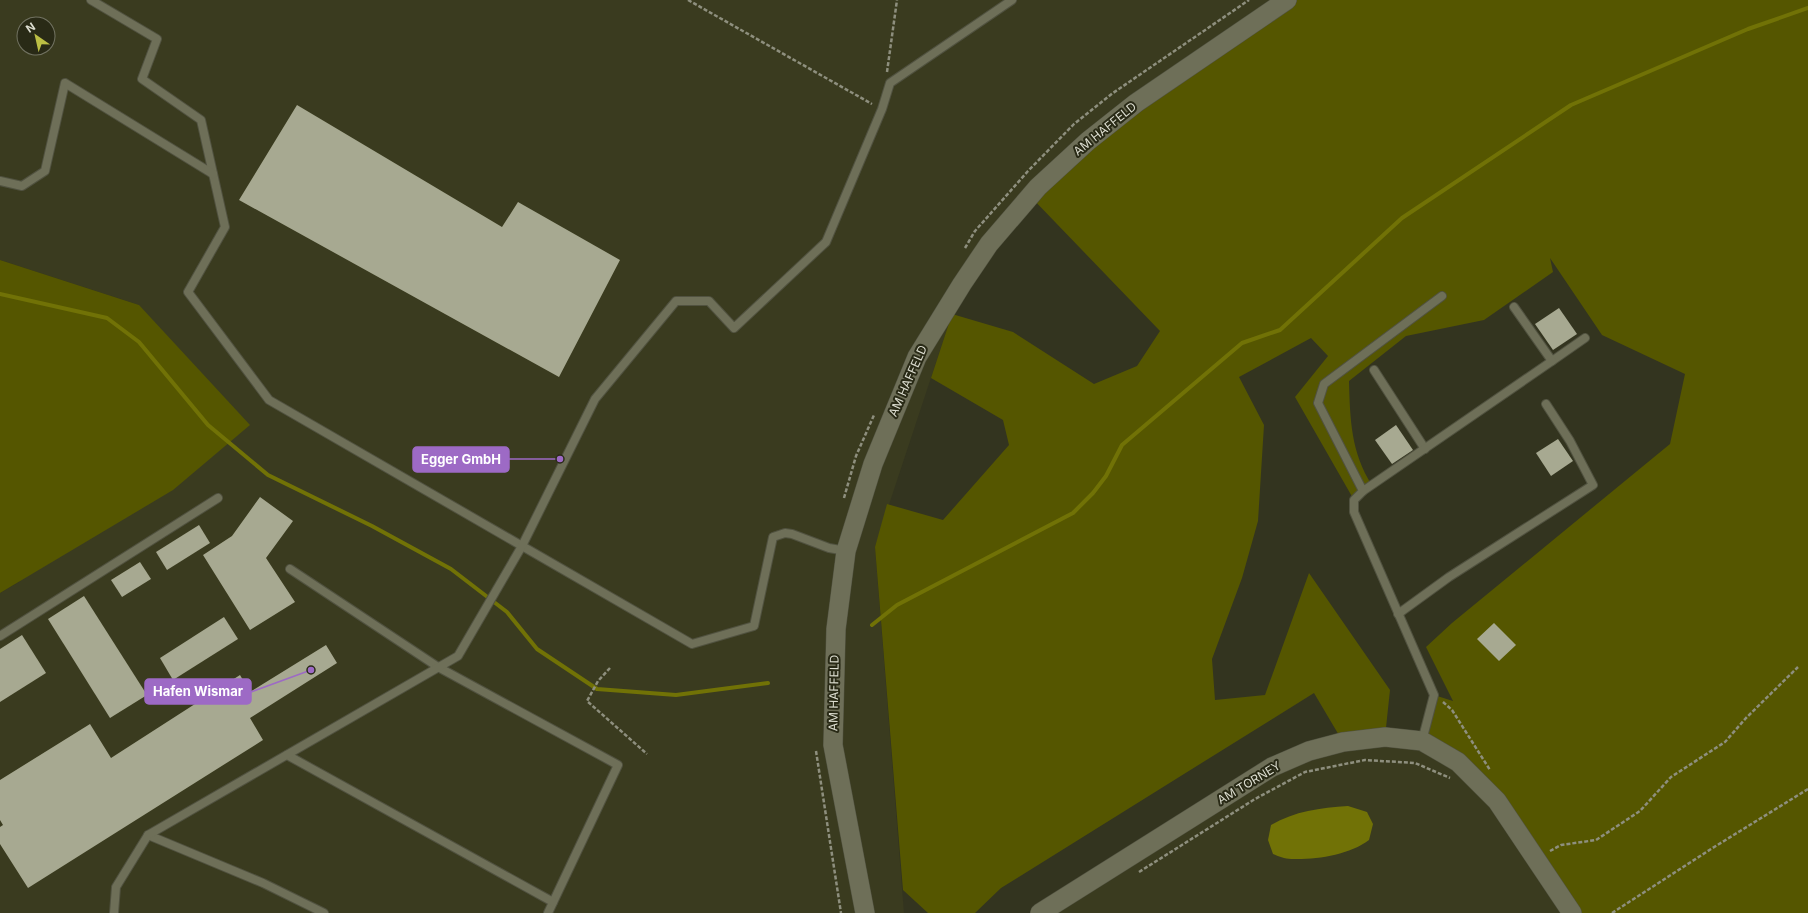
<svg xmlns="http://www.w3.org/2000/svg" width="1808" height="913" viewBox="0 0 1808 913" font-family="Inter,sans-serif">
<rect width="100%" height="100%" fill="#33341f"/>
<g fill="#3a3b1f" fill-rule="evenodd">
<path d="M0,0H1287L1088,141L962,284L875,547L904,913H0V593L19,582L139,305L0,260ZM24,24H48V48H24Z"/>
<path d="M1385,737L1458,762L1575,913H1040L1272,767Z"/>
</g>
<g fill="#555600">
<path d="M1287,0H1808V913H1575L1497,801L1422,741L1434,695L1453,701L1426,647L1452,623L1670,444L1685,374L1602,335L1550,258L1553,272L1484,320L1406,336L1349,381C1350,419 1351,453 1372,485L1354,500L1295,397L1328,356L1311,338L1239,377L1264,425L1258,521L1242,578L1212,659L1215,700L1265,695L1309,573L1390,690L1385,737L1343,742L1314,693L1001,888L975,913H928L903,890L875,547L887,504L943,520L1009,445L1003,420L931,378L952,314L1013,332L1094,384L1137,366L1160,331L1030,196Z"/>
<path d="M0,260L139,305L250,425L173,490L0,593Z"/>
</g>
<path fill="#717206" d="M1348,806L1367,812L1373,824L1369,840C1349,855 1316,860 1291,859C1285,859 1278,856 1273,854L1268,840L1271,825C1295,811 1320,808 1348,806Z"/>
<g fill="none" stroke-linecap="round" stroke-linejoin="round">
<g stroke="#717206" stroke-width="4">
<path d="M0,294L107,318L139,342L208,425L268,475L372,526L451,569L507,612L537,649L597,689L676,695L768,683"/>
<path d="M872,625L897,605L1073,513L1093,493L1106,476L1122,445L1242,343L1280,330L1402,218L1571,105L1748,29L1808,8"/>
</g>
</g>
<g fill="#a7a991">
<path d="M297,105L502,227L518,202L620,260L559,377L239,200Z"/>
<path d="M1559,308L1577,334L1553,350L1535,324Z"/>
<path d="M1396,425L1413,450L1392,464L1375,440Z"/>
<path d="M1558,439L1573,461L1551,476L1536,453Z"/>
<path d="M260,497L293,521L266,558L295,602L250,630L203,555L232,536Z"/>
<path d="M199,525L210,543L167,570L156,552Z"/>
<path d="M140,562L151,579L122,597L111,580Z"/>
<path d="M84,596L147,695L110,718L48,619Z"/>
<path d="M224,617L238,639L173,680L160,658Z"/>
<path d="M1494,623L1516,645L1499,661L1477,639Z"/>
<path d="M22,635L46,673L0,702V649Z"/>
<path d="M326,645L337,663L250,718L263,740L28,888L0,844V827L3,825L0,820V780L90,724L111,758L240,675L250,692Z"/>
</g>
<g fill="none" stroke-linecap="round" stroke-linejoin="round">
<defs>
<g id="service">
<path d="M91,0L157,39L142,79L201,120L225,227L188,292L269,400L692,644L754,626L773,537L785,533L792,534L829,548L846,551"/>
<path d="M0,181L22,186L45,171L65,83L213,174"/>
<path d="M1514,307L1552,361L1585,338"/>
<path d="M1374,370L1425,449"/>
<path d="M1363,491L1552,361"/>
<path d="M290,569L438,667L618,765L548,913"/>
<path d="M1398,614L1449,577L1593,485L1570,441L1546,404"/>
<path d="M0,636L218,498"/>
<path d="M1422,741L1434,695L1354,512V500L1363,491L1318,403L1324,384L1442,296"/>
<path d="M287,755L553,902"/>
<path d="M148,835L263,883L324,913"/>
<path d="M114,913L116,887L148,835L458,656L522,546L595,399L676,301H709L734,328L826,242L882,109L890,83L1012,0"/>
</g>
<g id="tertiary">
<path d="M865,913L833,745L836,629L846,551L873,464L917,357L962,284L989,244L1038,187L1088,141L1136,103L1287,0"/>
<path d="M1040,913L1272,767L1309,751L1343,742L1385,737L1422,741L1458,762L1497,801L1572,913"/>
</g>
</defs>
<use href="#service" stroke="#515240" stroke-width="10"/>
<use href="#tertiary" stroke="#515240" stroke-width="20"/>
<g stroke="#8e8f7e" stroke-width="2.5" stroke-dasharray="4 2" stroke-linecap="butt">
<path d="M688,0L872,104"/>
<path d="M887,72L897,0"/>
<path d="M965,248L975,231L1028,171L1074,124L1113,93L1249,0"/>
<path d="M844,498L856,456L874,415"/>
<path d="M610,668L598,681L587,701L647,754"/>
<path d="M1443,702L1452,710L1490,770"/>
<path d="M816,751L841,913"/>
<path d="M1550,851L1561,845L1596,840L1640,811L1671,777L1725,742L1746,718L1798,667"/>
<path d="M1139,872L1255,799L1305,772L1365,760L1415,763L1450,778"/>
<path d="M1612,913L1711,849L1808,789"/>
</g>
<use href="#service" stroke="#6e6f58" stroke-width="8"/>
<use href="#tertiary" stroke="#6e6f58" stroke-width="19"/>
</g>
<g text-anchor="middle" stroke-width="4" stroke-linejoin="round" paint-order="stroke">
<g font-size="12" fill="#ddded1" stroke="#292a16">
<text transform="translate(1105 129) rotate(-39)" y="4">AM HAFFELD</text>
<text transform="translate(908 381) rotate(-66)" y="4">AM HAFFELD</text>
<text transform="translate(834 693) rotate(-89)" y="4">AM HAFFELD</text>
<text transform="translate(1249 783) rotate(-31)" y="4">AM TORNEY</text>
</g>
</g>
<path fill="none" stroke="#9d6ac5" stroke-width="1.5" d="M560 459L509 459M311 670L251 692"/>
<g fill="#9d6ac5" stroke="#292a16" stroke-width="1.5">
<circle cx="560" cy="459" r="4"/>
<circle cx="311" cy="670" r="4"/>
</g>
<g fill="#9d6ac5" stroke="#9d6ac5" stroke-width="1.5">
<rect x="413" y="447" width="96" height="25" rx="4"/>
<rect x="145" y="679" width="106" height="25" rx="4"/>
</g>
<g font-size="13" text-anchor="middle" font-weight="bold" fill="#fff">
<text x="461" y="464">Egger GmbH</text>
<text x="198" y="696">Hafen Wismar</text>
</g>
<g transform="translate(36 36) rotate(326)"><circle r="19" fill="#292a16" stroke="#717261"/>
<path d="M0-3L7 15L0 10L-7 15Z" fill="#bcbf44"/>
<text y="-6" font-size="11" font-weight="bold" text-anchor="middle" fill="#ddded1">N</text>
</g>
</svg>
